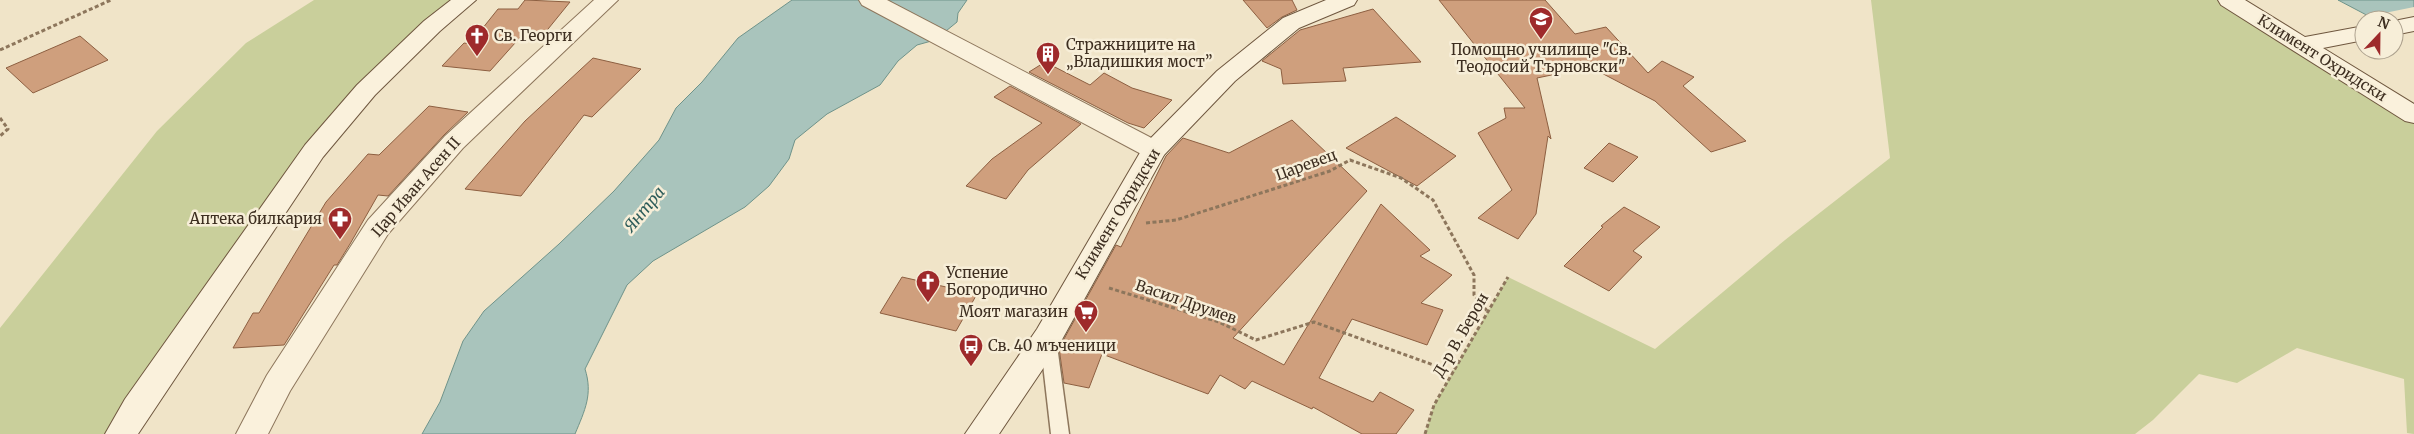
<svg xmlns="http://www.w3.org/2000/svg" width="2414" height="434" viewBox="0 0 2414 434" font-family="Merriweather,serif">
<rect width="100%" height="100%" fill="#f0e4c8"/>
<g fill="#c9cf9b">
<path d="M314,0H465L367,90L121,434H0V328L157,131L246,43Z"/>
<path d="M1871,0H2229L2414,115V434L2407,433L2404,379L2297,348L2237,383L2199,374L2153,420L2135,434H1425L1434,405L1508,277L1655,349L1785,240L1890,158Z"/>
</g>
<g fill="#a9c4bc" stroke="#6f938a">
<path d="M792,0H967L958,13L957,22L935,40L917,45L898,61L880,85L827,114L795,140L789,159L769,186L745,207L653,261L627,285L585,369C593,394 585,410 575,434H422L440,402L463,341L484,311L559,244L614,191L659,140L676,108L702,82L738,38Z"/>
<path d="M2338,0H2414V39L2394,20H2376Z"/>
</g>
<path fill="#f0e4c8" d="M2414,7V42L2394,32V20H2371L2365,17Z"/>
<g fill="#cf9f7d" stroke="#8d5f41">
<path d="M525,0L570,2L544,34L524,33L490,71L442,66L464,43L470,44L498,9H518Z"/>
<path d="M1243,0H1292L1297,10L1282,17L1267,28Z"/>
<path d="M1439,0H1545L1575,34L1606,27L1648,73L1662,61L1694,77L1683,86L1746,141L1711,152L1655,101L1590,67L1537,78L1551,139L1548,136L1536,214L1518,239L1478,218L1512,190L1478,133L1506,118L1504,108H1525Z"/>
<path d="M1373,9L1421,62L1343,68L1346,81L1283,84L1281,69L1262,61L1300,30Z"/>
<path d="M80,36L108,60L33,93L6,68Z"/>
<path d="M593,58L641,69L592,117L584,115L521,196L465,189L525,121Z"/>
<path d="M1045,62L1090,85L1104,73L1132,88L1172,100L1144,128L1128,123L1029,72Z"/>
<path d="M1010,86L1081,124L1028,170L1006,199L966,186L992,159L1042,123L994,97Z"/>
<path d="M429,106L468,112L444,135L388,196L378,195L350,244L337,265H334L284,345L233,348L253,313H259L326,202L368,154L379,155Z"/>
<path d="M1396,117L1456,156L1417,186L1346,148Z"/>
<path d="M1292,120L1367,191L1233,338L1284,365L1381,204L1430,250L1420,256L1452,275L1421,303L1443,310L1427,345L1352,319L1319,378L1373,402L1380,392L1414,410L1396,434H1362L1313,407L1312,409L1252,381L1245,389L1220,375L1208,394L1102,354L1089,388L1064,383L1059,348L1116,245L1121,247L1166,156L1183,138L1229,153Z"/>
<path d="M1609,143L1638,157L1613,182L1584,168Z"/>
<path d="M1624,207L1660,227L1633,251L1642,257L1609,291L1564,266L1603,227L1601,226Z"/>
<path d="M902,277L977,294L956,331L880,313Z"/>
</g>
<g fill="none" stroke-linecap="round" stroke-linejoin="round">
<defs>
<path id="lane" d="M1048,332L1054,334L1056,338L1069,434H1051L1040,338L1042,334Z"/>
<g id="street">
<path d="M594,0H618L463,148L388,234L290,391L268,434H236L267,375L368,220L445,136Z"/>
<path d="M859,0H887L1163,144L1167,150L1163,156L1154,159L1145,156L862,5Z"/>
</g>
<g id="secondary">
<path d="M451,0H476L440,31L375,95L323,157L138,434H105L125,399L305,145L357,85L424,21Z"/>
<path d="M1326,0H1357L1354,5L1299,28L1235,81L1164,155L1059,345L999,434H965L1037,329L1145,144L1217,71L1283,18Z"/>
<path d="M2218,0H2245L2305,37L2364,26V40L2323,48L2414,104V123L2405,121L2221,5Z"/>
<path d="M2414,17V31L2394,35V21Z"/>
</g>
</defs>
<use href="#lane" stroke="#8d765c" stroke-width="3"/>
<use href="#street" stroke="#8d765c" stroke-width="2"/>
<use href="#secondary" stroke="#6f573f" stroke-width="2"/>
<g stroke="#8d765c" stroke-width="3" stroke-dasharray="4 2.5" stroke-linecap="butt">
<path d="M0,50L111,0"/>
<path d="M0,118L8,129L0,136"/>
<path d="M1146,223L1176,220L1330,171L1350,160L1401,178L1433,200L1474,275V295L1488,312"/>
<path d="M1109,288L1219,322L1256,340L1314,322L1453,372"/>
<path d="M1425,434L1434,405L1508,277"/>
</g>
<use href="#lane" fill="#faf1dc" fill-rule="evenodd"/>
<use href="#street" fill="#faf1dc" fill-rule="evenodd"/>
<use href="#secondary" fill="#faf1dc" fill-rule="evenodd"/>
</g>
<defs>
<symbol id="school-pin" viewBox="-11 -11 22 30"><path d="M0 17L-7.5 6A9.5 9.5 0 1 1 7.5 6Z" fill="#9e2a2b" stroke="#f7eed8"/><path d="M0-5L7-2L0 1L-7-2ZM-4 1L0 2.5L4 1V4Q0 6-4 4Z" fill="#fff"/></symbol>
<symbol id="church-pin" viewBox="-11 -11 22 30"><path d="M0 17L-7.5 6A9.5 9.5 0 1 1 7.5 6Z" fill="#9e2a2b" stroke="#f7eed8"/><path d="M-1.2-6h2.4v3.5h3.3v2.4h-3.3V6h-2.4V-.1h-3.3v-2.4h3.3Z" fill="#fff"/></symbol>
<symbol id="building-pin" viewBox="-11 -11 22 30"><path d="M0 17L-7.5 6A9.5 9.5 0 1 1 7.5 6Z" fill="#9e2a2b" stroke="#f7eed8"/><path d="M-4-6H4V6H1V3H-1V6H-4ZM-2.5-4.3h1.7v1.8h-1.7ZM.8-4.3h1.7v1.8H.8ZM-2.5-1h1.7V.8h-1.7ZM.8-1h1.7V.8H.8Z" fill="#fff"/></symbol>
<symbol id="pharmacy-pin" viewBox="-11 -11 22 30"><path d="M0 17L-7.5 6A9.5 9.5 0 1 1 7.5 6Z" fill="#9e2a2b" stroke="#f7eed8"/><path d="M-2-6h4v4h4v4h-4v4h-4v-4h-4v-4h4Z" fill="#fff"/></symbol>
<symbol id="supermarket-pin" viewBox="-11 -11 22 30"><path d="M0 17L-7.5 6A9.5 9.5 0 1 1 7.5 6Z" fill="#9e2a2b" stroke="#f7eed8"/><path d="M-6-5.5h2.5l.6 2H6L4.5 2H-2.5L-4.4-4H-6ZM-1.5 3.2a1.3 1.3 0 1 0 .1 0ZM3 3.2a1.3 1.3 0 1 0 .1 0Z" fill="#fff"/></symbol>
<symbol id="bus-pin" viewBox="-11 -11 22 30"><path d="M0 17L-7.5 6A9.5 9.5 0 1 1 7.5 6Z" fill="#9e2a2b" stroke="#f7eed8"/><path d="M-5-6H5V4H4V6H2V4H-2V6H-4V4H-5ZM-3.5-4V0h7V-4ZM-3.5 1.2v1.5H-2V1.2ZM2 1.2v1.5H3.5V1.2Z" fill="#fff"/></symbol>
</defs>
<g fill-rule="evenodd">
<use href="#school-pin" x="1527" y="5" width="28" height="38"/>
<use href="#church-pin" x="463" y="22" width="28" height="38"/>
<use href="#building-pin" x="1034" y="40" width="28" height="38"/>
<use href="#pharmacy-pin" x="326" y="205" width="28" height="38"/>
<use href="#church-pin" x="914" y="268" width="28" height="38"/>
<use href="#supermarket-pin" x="1072" y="298" width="28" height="38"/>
<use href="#bus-pin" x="957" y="332" width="28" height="38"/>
</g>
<g text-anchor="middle" stroke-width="5" stroke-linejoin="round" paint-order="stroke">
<g font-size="15" fill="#3d2e20" stroke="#f7eed8" text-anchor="start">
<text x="494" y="41">Св. Георги</text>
<text x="1066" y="50">Стражниците на<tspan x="1066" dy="17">„Владишкия мост”</tspan></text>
<text x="1541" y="55" text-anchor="middle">Помощно училище "Св.<tspan x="1541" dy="17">Теодосий Търновски"</tspan></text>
<text x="322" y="224" text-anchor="end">Аптека билкария</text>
<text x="946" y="278">Успение<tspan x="946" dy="17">Богородично</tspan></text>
<text x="1068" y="317" text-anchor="end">Моят магазин</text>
<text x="988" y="351">Св. 40 мъченици</text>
</g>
<g font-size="15" fill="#3d2e20" stroke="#f7eed8">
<text transform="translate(2322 58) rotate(32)" y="5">Климент Охридски</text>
<text transform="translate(1306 165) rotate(-20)" y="5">Царевец</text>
<text transform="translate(416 187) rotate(-49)" y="5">Цар Иван Асен II</text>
<text transform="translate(1118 214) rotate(-59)" y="5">Климент Охридски</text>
<text transform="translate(1186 302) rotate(19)" y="5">Васил Друмев</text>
<text transform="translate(1461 335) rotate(-60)" y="5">Д-р В. Берон</text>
</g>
<g font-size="16" font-style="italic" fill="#2f5d5a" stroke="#f7eed8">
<text transform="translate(644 209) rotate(-50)" y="6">Янтра</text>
</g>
</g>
<g transform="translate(2379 35) rotate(22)"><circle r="24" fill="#f7eed8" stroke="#ada18e"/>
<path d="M0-4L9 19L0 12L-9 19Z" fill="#9e2a2b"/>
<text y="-8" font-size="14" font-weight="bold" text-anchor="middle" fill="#3d2e20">N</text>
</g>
</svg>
